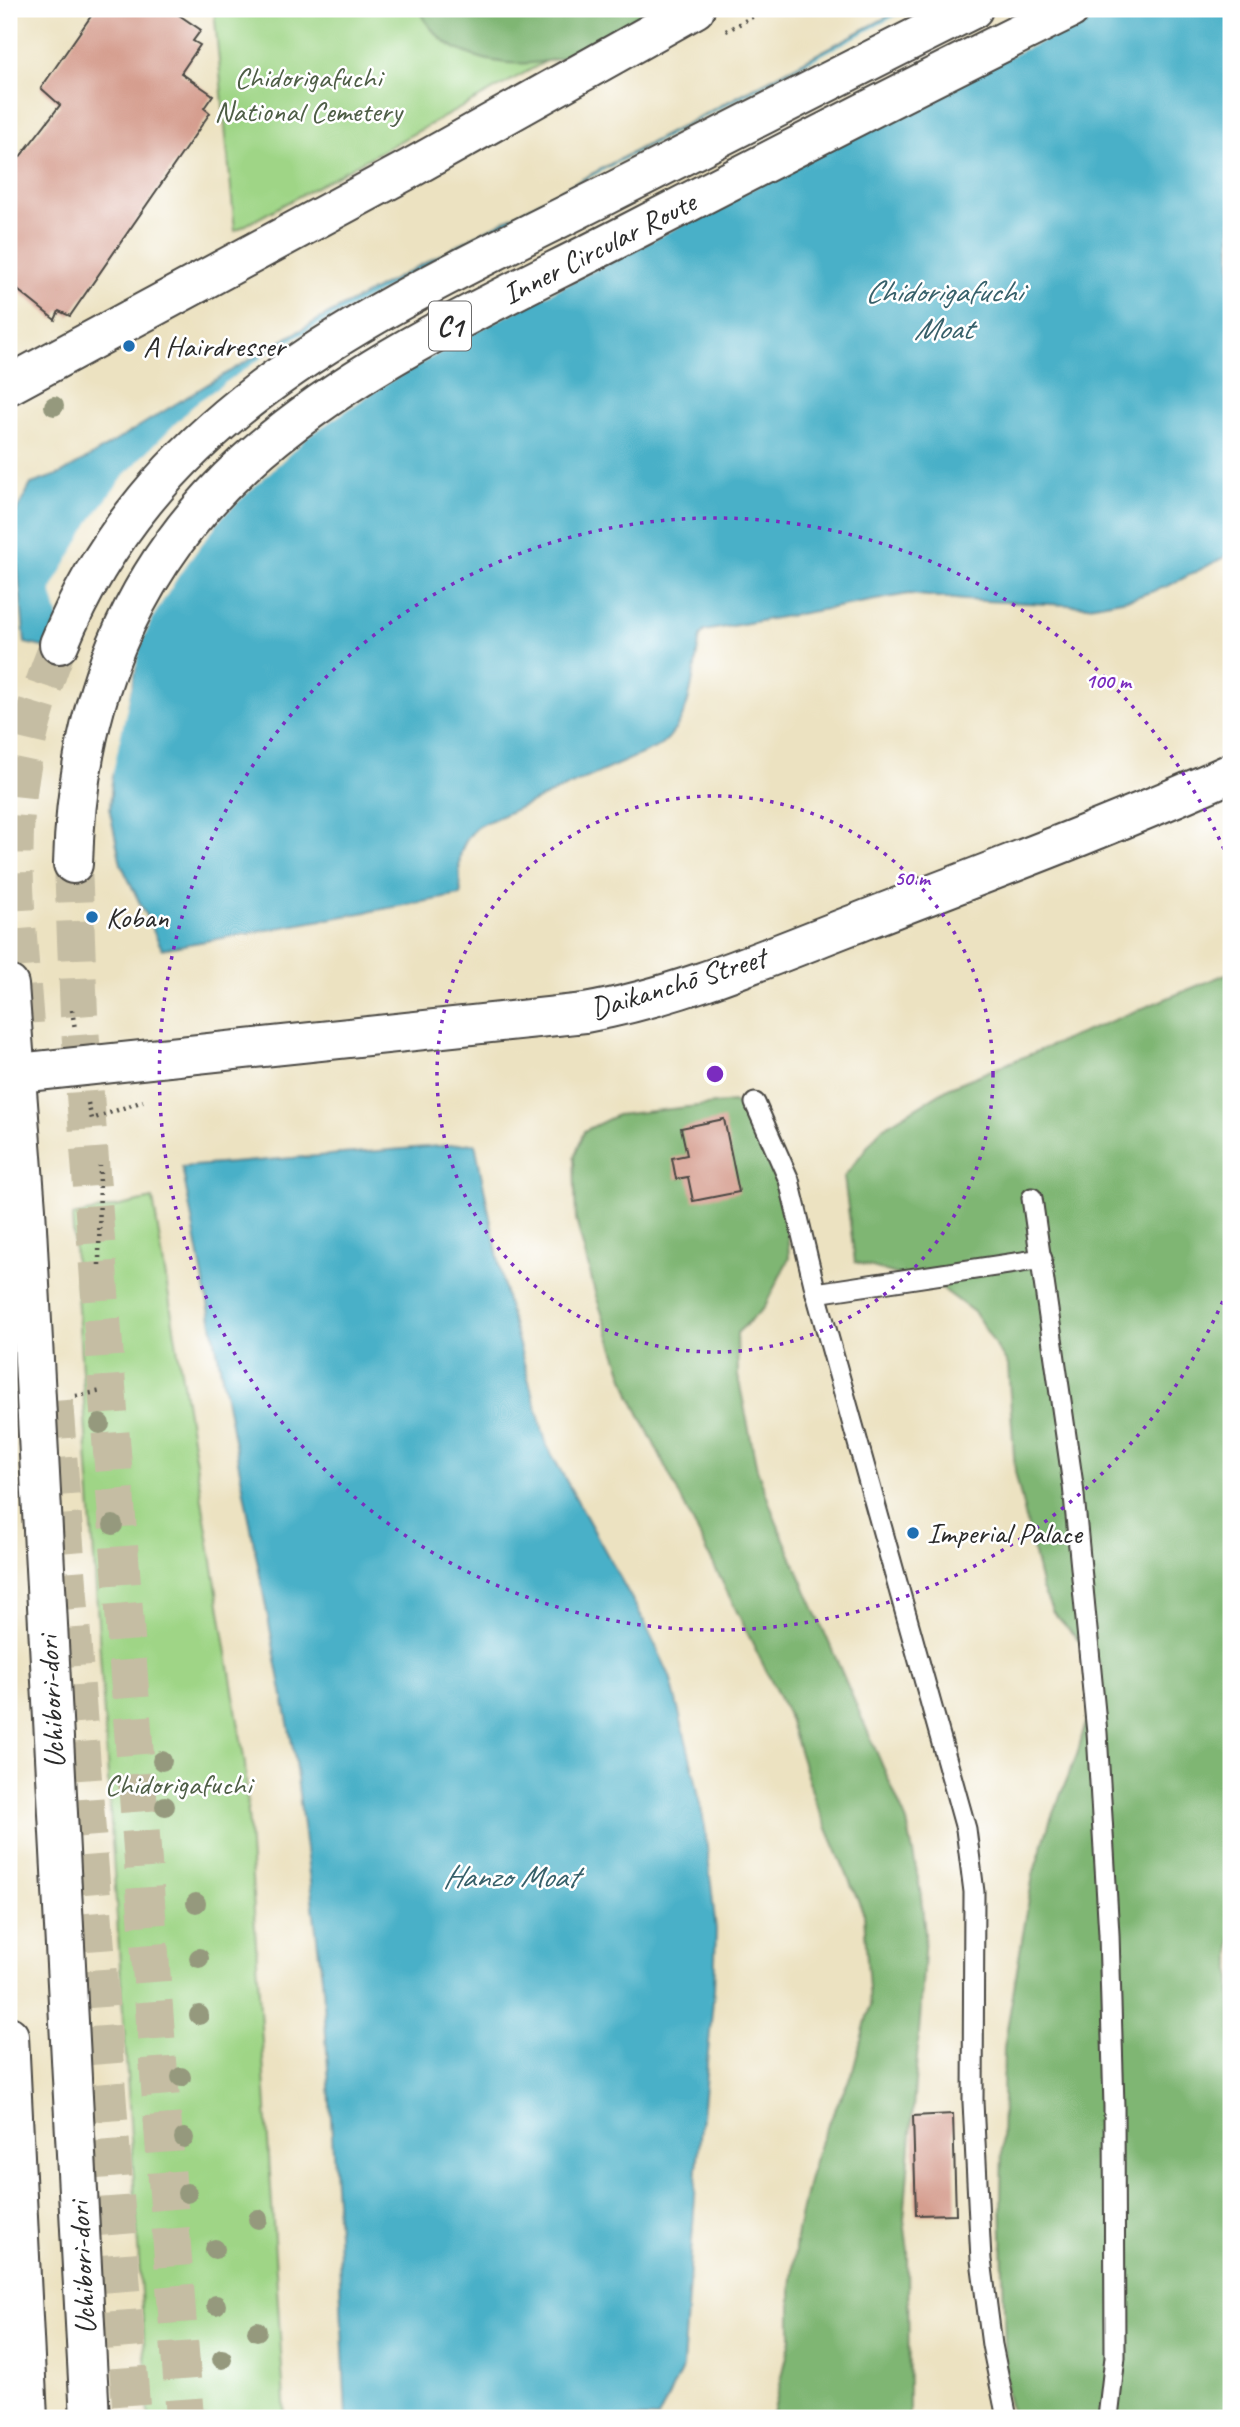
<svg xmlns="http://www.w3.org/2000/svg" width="1240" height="2427" viewBox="0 0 1240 2427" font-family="Caveat,sans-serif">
<rect width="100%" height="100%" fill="#fff"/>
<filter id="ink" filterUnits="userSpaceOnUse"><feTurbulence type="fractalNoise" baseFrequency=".0143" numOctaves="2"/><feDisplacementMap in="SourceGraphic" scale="14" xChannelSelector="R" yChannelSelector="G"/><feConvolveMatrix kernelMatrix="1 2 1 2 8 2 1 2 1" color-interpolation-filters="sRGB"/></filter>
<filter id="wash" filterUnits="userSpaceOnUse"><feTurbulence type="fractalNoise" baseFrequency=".00686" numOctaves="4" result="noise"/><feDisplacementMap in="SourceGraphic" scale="28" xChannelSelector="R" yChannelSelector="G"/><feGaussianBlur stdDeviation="1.57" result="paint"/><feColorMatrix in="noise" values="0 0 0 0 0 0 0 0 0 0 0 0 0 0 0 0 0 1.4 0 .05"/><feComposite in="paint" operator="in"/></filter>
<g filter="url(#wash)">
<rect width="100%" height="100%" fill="#ece2c1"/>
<g fill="#9fd586" stroke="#658058" stroke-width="2">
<path d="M214,9H642L235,231Z"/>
<path d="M153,1199L245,1764L285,2418H149L72,1216Z"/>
</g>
<g fill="#7fb673" stroke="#55704f" stroke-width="2">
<path d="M421,9H671C604,43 536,86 459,50C444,43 424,26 421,9Z"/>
<path d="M1231,972V2418H1013L1006,2390L1001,2196L1004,2047L1033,1875L1051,1818L1077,1755L1101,1665L1053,1612L1042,1589L1015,1471L1008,1365L975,1313L940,1287L855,1262L844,1177L881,1129L950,1087Z"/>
<path d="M733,1102L771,1130L785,1192L789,1258L764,1308L737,1333L738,1376L757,1469L776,1521L907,1822L920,1889L925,1933L920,2021L904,2220L908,2251L909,2418H772L791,2339V2288L797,2231L809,2177L822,2138L853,2071L870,2005L864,1914L815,1801L787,1713L630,1395L596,1296L576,1220L574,1158L584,1131L617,1115Z"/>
</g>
<g fill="#49b0c8" stroke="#3a6e7a" stroke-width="2">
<path d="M902,9H1231V550L1223,558L1168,586L1133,598L1089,606L964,600L909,594L704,631L700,637C692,677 693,719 660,746L478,826C454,850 459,864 461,895L162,949L121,864L110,812L113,757L136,668L25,643L13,518L31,484L60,474L88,458L208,384L323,317Z"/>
<path d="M475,1143L507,1302L547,1446L644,1621L670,1676L695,1777L705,1828L716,1930L714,1990L697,2169L683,2367L658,2418H346L338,2234L323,1986L294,1754L182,1167Z"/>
</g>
<path fill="#ece2c1" d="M909,9H1113L988,66L479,330L387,383L309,436L223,516L181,572L152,619L140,647L108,795L110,757L132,670L69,656L51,590L89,523L122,478L146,453L197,402L270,352L568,189Z"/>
<g id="blocks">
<g fill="#d59e8f">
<path d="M96,9H170L201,30L193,41L200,45L181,73L213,95L204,108L210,113L70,316L59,311L55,320L9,283V275L11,272L9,270V171L60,105L41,88Z"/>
<path d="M724,1119L739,1192L693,1201L688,1177L676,1179L672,1158L687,1155L681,1128Z"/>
<path d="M953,2114L956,2214L916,2215L913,2116Z"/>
</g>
</g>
</g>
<g filter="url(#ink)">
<use href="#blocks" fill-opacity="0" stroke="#484642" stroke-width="2"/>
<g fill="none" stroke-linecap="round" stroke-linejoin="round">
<g stroke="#c5bda3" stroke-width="38" stroke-dasharray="38 19" stroke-linecap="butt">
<path d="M73,864L79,1015L185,2418"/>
<path d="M25,1024C19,941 7,855 21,772C29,728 42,686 59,644"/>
<path d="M54,1401L132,2418"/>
</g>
<defs>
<g id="lane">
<path d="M755,1103L789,1180L816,1293L966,1829L974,1892L973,2102L981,2260L992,2345L1007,2418"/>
<path d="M1032,1198L1073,1485L1097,1733L1109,1934L1114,2107L1115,2357L1108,2418"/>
<path d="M816,1293L1042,1259"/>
</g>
<path id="street" d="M9,385L411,168L695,9"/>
<g id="secondary">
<path d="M9,985L26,1209L90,2418"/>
<path d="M9,1074L585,1013C681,996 771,956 862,921C986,873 1110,827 1231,773"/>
<path d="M9,2036L28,2418"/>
</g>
<g id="highway">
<path d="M59,644C159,401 388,306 606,195C728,133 850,70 973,9"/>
<path d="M73,864C77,707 127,572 244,464C354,363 496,302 627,234C774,158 921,82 1070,9"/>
</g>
</defs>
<use href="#lane" stroke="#484642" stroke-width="23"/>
<use href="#street" stroke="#484642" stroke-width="42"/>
<use href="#secondary" stroke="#484642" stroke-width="42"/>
<use href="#highway" stroke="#484642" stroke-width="42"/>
<g stroke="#484642" stroke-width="4.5" stroke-dasharray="2 5" stroke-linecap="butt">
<path d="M726,31L767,9"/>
<path d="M72,1010L75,1029"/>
<path d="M88,1103L92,1119L143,1101"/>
<path d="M99,1265L100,1166"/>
<path d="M76,1396L102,1391"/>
</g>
<use href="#lane" stroke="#fff" stroke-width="19"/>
<use href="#street" stroke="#fff" stroke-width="38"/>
<use href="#secondary" stroke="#fff" stroke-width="38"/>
<use href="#highway" stroke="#fff" stroke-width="38"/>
</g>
<g fill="#95997d">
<circle cx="54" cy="406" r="10"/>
<circle cx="100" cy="1424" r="10"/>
<circle cx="113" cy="1525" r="10"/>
<circle cx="162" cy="1761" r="10"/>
<circle cx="165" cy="1806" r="10"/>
<circle cx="196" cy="1903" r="10"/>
<circle cx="199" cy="1958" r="10"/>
<circle cx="199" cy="2015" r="10"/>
<circle cx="181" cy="2077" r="10"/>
<circle cx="184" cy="2138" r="10"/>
<circle cx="187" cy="2193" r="10"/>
<circle cx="258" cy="2219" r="10"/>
<circle cx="215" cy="2249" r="10"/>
<circle cx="216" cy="2305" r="10"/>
<circle cx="257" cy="2331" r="10"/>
<circle cx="222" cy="2359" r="10"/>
</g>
</g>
<g fill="none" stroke="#7b2cbf" stroke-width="3.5" stroke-dasharray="3.5 7">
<circle cx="715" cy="1074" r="278"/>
<path d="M1231 1282A556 556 0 1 1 1231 866"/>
</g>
<g fill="#1f6fb2" stroke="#fff" stroke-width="2.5">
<circle cx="129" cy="346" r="7"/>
<circle cx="92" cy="917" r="7"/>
<circle cx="913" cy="1533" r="7"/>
</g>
<g text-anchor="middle" stroke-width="5" stroke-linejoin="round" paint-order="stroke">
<rect fill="#fff" stroke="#6b6b6b" stroke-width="2" x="429" y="301.5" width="42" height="49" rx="5"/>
<g font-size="28" font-weight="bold" fill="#2b2b2b">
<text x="450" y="336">C1</text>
</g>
<g font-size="30" fill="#4e5e46" stroke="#fff">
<text x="308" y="87">Chidorigafuchi<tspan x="308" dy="34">National Cemetery</tspan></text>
<text x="178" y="1794">Chidorigafuchi</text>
</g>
<g font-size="30" fill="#2b2b2b" stroke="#fff">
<text transform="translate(599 248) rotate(-27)" y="10">Inner Circular Route</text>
<text transform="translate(678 983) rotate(-17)" y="10">Daikanchō Street</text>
<text transform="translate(51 1702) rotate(-93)" y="10">Uchibori-dori</text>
<text transform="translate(82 2268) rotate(-93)" y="10">Uchibori-dori</text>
</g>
<g font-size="30" fill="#2b2b2b" stroke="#fff" text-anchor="start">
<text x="143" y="356">A Hairdresser</text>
<text x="106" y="927">Koban</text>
<text x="927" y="1543">Imperial Palace</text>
</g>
<g font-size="32" font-style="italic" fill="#37606a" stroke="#fff">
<text x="943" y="302">Chidorigafuchi<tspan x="943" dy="37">Moat</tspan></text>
<text x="510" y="1887">Hanzo Moat</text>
</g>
</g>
<circle cx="715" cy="1074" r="10" fill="#7b2cbf" stroke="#fff" stroke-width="3.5"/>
<g font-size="21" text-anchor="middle" font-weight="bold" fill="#7b2cbf" stroke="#fff" stroke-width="5" stroke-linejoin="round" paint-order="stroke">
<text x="1108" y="688">100 m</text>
<text x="912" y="885">50 m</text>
</g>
<rect width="1240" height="2427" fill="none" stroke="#fff" stroke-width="35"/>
</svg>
